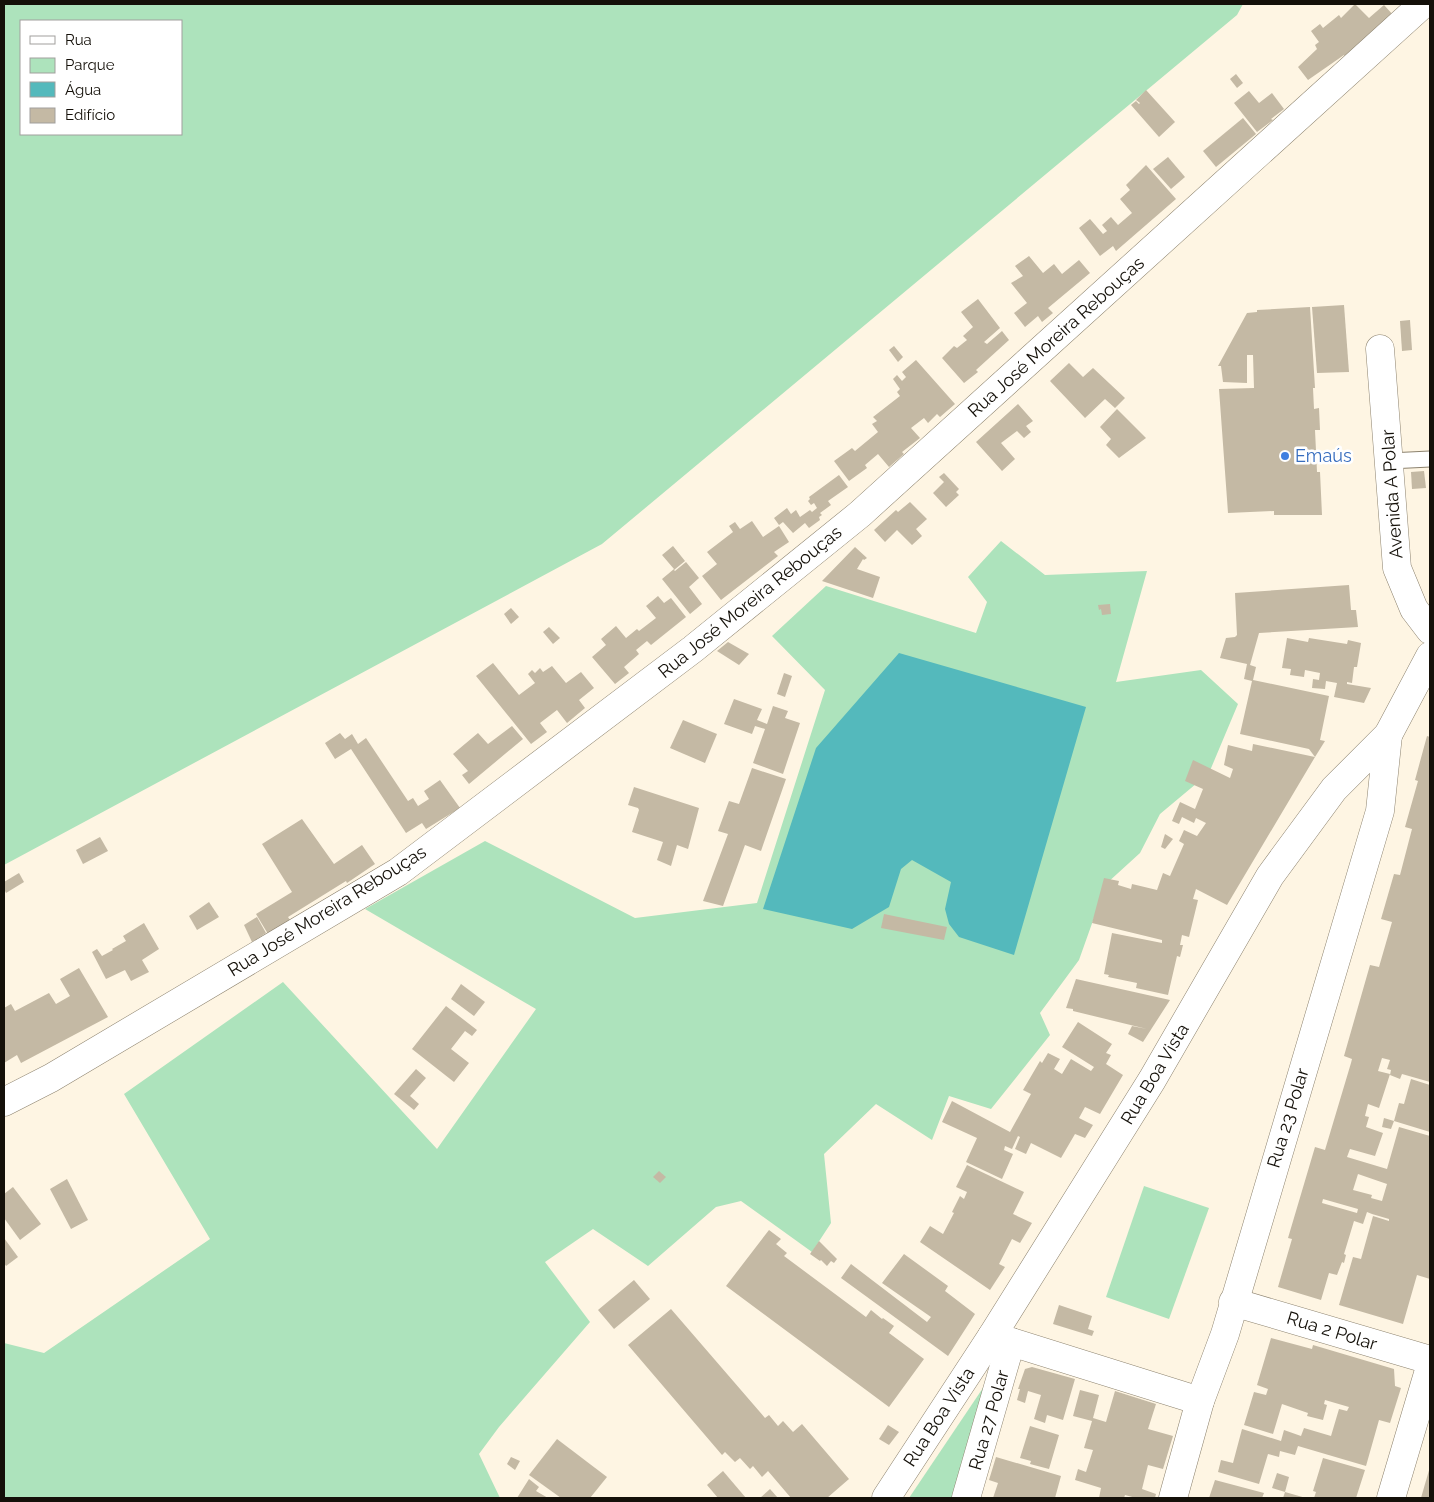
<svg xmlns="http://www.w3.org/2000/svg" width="1434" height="1502" viewBox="0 0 1434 1502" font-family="Raleway,sans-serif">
<rect width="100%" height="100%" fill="#fef5e3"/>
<g fill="#ade3bc" fill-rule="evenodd">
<path d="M4,4H1243L1237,15L602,544L4,865ZM21,21H181V134H21Z"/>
<path d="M1001,541L1045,575L1147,571L1116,682L1201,670L1238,704L1209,773L1160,814L1140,853L1106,884L1079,960L1040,1013L1050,1035L991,1109L949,1096L932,1140L876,1104L824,1154L831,1223L812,1252L741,1201L716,1207L648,1266L593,1229L545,1262L590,1322L499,1427L479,1454L500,1498H4V1343L44,1353L210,1239L124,1094L283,982L437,1149L536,1009L365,909L485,841L635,918L757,903L825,690L772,636L826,586L976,633L987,602L968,577Z"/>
<path d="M1144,1186L1209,1208L1169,1319L1106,1297Z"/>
<path d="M989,1379L957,1498H909Z"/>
</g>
<path fill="#54b9bc" d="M899,653L1086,707L1014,955L959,937L949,924L945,909L951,882L912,860L901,869L889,907L852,929L763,909L816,748Z"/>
<g fill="#c4b9a4" fill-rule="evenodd">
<path d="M1355,4L1369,18L1384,5L1394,16L1347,60L1344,55L1308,80L1298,67L1317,49L1315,45L1319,42L1311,31L1320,24L1323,28L1339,15L1341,18Z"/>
<path d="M1236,74L1243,83L1237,88L1230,79Z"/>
<path d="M1146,90L1175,122L1159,137L1131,105L1136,101L1139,104L1140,103L1136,100Z"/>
<path d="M1249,91L1259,103L1272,93L1284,109L1271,119L1273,120L1257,132L1234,103Z"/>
<path d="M1243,118L1256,134L1216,167L1203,151Z"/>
<path d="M1168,157L1185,177L1171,189L1153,169Z"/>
<path d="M1146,165L1176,199L1116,251L1113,246L1100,256L1079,228L1090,219L1103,234L1107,231L1102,225L1111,217L1118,225L1132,213L1120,199L1130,190L1126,185Z"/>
<path d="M1029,256L1043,273L1054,264L1062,274L1079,260L1090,273L1048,308L1053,313L1042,322L1038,316L1025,327L1014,313L1027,303L1011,283L1023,276L1015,266Z"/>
<path d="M978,299L1000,328L984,342L987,344L1002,331L1009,340L976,370L978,372L964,383L942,358L954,346L957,348L967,340L963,336L973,327L961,312Z"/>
<path d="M1344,305L1349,372L1317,373L1312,307Z"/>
<path d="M1310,307L1315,388H1313L1314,409L1319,408L1320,430H1315L1317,472H1320L1322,515H1274V511L1228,513L1219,389L1254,388L1253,355H1247V383L1223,382L1221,366H1218L1247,313L1257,312V310Z"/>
<path d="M1410,320L1412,350L1402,351L1400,321Z"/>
<path d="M894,346L903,357L898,362L889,350Z"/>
<path d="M916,360L955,404L940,417L937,414L928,423L924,418L911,428L920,438L902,452L904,454L889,467L878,454L865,465L867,468L849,481L834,461L852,448L855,451L878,432L872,424L877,421L873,417L900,396L897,392L900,389L893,379L897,375L902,381L906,377L902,372Z"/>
<path d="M1069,363L1083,377L1093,368L1125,398L1115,408L1105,399L1085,418L1050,381Z"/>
<path d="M1018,404L1033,421L1026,426L1031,432L1024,438L1017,431L1001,443L1015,459L1002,471L976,442Z"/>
<path d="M1117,409L1146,438L1119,458L1106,445L1111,439L1100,427Z"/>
<path d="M1424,471L1426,488L1412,489L1411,472Z"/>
<path d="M944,473L959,489L956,492L959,495L946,507L933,493L944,482L939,477Z"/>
<path d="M839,475L848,487L828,501L831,505L820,513L822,515L819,517L820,520L809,528L805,523L793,533L783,522L779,525L774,518L787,508L791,514L796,510L800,517L810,510L812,512L817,508L814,503L811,505L808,501L810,499L809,497Z"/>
<path d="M910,502L927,519L916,529L922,536L912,545L897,530L885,542L874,530L896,510L898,512Z"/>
<path d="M752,521L763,537L779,526L789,542L774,552L778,556L721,600L702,576L717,564L707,552L733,532L729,526L735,522L740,529Z"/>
<path d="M673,546L685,561L674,570L675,571L686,562L699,578L689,587L702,604L690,614L662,579L674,569L662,555Z"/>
<path d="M855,547L867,558L864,560L863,559L857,569L880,577L873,598L822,581Z"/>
<path d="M1349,585L1351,610H1356L1358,627L1259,633L1250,665L1256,667L1253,680L1329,696L1320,740L1325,741L1315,757L1309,749L1240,734L1252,681L1244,679L1247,664L1220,658L1226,638L1235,637L1237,635L1235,593Z"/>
<path d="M658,596L664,603L671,598L686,617L651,645L647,641L636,650L639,654L624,667L629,673L615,684L592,657L606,645L601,639L616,626L626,638L637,629L639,631L656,618L646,606Z"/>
<path d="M1110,604L1111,614L1102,615L1101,609L1099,610L1098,605Z"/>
<path d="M511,608L519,617L511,624L504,614Z"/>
<path d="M549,627L560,638L553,644L543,632Z"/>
<path d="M1287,638L1308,642L1309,638L1347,644L1348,640L1361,643L1357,667H1354L1352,683L1347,682V684L1371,688L1364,703L1334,697L1337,683L1326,681L1325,689L1312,688L1313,679L1319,680L1320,673L1305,670L1304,677L1290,675L1291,669L1282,668Z"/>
<path d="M728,642L749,654L739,665L717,651Z"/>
<path d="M493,663L519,695L535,683L528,674L532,670L535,673L540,668L543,672L552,666L566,683L581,672L594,688L579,700L585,708L567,723L557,710L540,723L547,732L531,744L476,676Z"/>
<path d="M784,673L792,676L785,697L777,694Z"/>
<path d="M734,699L762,709L757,720L767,724L773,706L788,711L785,718L800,723L783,774L753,763L765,729L755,726L752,734L724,724Z"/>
<path d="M683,720L717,734L705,763L670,748Z"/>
<path d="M512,726L523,739L469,784L462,775L468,771L453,754L478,733L488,744Z"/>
<path d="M340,733L345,739L352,734L358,744L366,738L408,801L413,798L418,806L429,799L424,791L440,780L460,808L426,829L422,823L406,833L351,749L335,759L325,743Z"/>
<path d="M1427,736L1430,737V1082L1402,1074L1400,1079L1390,1075L1391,1070L1387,1069L1390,1060L1382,1058L1378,1071L1390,1074L1379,1108L1368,1104L1365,1116L1369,1117L1366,1127L1383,1133L1375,1156L1350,1149L1347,1157L1387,1169L1399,1127L1430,1136V1279L1417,1275L1403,1324L1339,1305L1353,1257L1361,1259L1373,1216L1389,1221V1219L1372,1214L1367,1212L1363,1224L1354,1221L1344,1254L1346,1255L1344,1263L1342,1262L1337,1275L1329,1273L1321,1300L1278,1287L1292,1239L1288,1238L1315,1147L1325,1150L1351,1063L1352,1059L1344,1056L1370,965L1379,967L1392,922L1381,919L1394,874L1400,875L1412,829L1405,827L1418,781L1415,780ZM1358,1174L1387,1184L1382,1201L1371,1198L1372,1195L1353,1190ZM1323,1199L1358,1209L1357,1213L1322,1203Z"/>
<path d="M1253,744L1315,757L1227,905L1196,889L1193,899L1198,900L1189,937L1182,935L1180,945H1183L1180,957L1177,956L1168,995L1136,988L1137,983L1108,977L1109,975L1104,974L1112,933L1162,943V940L1092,923L1104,878L1119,881L1118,885L1131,889L1132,884L1157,890L1163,873L1170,876L1184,844L1179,841L1184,830L1197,836L1206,823L1196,818L1194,823L1182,817L1179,824L1172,821L1180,802L1195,809L1203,789L1185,781L1193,760L1230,778L1233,769L1224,765L1228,745L1252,751Z"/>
<path d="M752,768L786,779L761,851L745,845L723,906L703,901L728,834L718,831L729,801L739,804Z"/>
<path d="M634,787L699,808L688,849L677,845L671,866L657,860L663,842L632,832L639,810L638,808L628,805Z"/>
<path d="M302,819L334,864L362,845L375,864L347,883L346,881L288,917L290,920L268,934L256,914L292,892L262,844Z"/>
<path d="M1165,834L1173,839L1165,849L1161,847Z"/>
<path d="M100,837L108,851L83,864L76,850Z"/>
<path d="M19,873L24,882L6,893L4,889V882Z"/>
<path d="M209,902L219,917L197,930L189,916Z"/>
<path d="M884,914L947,927L944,940L881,928Z"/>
<path d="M257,917L266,933L252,942L244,925Z"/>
<path d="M144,923L159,949L142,960L149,972L131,981L125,970L106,979L92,952L97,949L102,956L113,950L112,949L126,941L123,936Z"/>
<path d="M79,968L108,1017L21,1063L17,1055L4,1063V1008L11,1004L15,1011L49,993L56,1004L70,996L60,979Z"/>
<path d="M1076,979L1170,1000L1143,1042L1128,1034L1132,1026L1147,1029L1073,1011V1009L1066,1008Z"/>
<path d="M461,984L485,1002L474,1016L451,999Z"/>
<path d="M446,1006L477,1030L472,1036L465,1031L451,1049L469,1063L454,1082L412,1049Z"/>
<path d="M1078,1022L1112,1044L1106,1053L1111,1055L1106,1064L1123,1075L1100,1114L1085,1107L1079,1118L1093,1125L1085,1138L1075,1134L1061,1158L1031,1143L1026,1154L1015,1149L1020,1137L1018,1136L1012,1149L1005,1146L1004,1150L1013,1154L1002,1179L966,1162L977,1138L942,1122L952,1101L1010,1132L1031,1094L1023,1090L1040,1061L1042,1063L1048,1053L1060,1059L1054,1069L1062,1074L1071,1059L1091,1071L1094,1067L1062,1047Z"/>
<path d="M416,1069L426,1078L410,1096L419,1104L414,1110L394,1094Z"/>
<path d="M1411,1079L1430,1085V1132L1394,1121L1399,1103L1404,1104Z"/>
<path d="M1384,1118L1394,1121L1391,1129L1382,1127Z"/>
<path d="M967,1165L1024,1192L1013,1214L1032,1223L1020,1243L1012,1239L999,1264L1005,1267L990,1290L920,1242L930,1226L943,1234L954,1213L952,1212L960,1196L964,1199L967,1192L956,1187Z"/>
<path d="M659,1171L666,1177L660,1183L653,1177Z"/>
<path d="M67,1179L88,1220L71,1229L50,1189Z"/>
<path d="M13,1187L41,1224L20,1240L4,1218V1194Z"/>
<path d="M769,1230L781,1239L776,1244L787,1253L784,1256L866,1317L871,1310L882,1319L883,1318L894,1326L889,1333L924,1359L889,1407L726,1286Z"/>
<path d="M4,1238L18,1257L6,1266L4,1263Z"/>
<path d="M819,1241L837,1259L834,1263L831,1261L827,1266L821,1260L820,1261L810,1254Z"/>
<path d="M904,1254L948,1286L945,1291L975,1314L948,1356L841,1278L851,1264L927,1322L931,1317L882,1283Z"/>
<path d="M634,1280L650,1299L614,1329L598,1310Z"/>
<path d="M1059,1305L1092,1316L1088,1329L1094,1331L1092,1336L1053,1324Z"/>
<path d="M671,1309L765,1418L769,1415L778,1426L783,1421L793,1432L802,1424L849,1479L827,1498H791L768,1471L762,1477L753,1466L750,1469L740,1458L735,1462L725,1452L722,1455L628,1345Z"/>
<path d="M1271,1338L1312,1349L1313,1345L1394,1369L1395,1386L1401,1388L1390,1423L1379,1420L1366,1466L1298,1446L1295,1455L1280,1451L1279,1457L1268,1454L1259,1484L1218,1472L1221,1460L1233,1463L1242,1429L1281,1441L1284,1430L1301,1436L1304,1428L1331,1436L1339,1409L1347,1411L1349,1407L1325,1400L1324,1404L1327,1405L1323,1420L1307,1416L1308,1413L1282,1404L1273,1434L1244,1425L1254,1392L1266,1395L1268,1389L1257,1385Z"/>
<path d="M1032,1367L1075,1379L1063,1420L1047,1415L1045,1423L1034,1419L1041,1395L1028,1391L1025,1403L1017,1400L1020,1389H1018L1025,1369Z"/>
<path d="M1080,1390L1099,1395L1093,1418L1106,1422L1115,1391L1156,1404L1148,1429L1173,1436L1163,1469L1148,1465L1142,1489L1156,1494L1155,1498H1136L1125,1495L1124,1498H1099L1101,1488L1075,1480L1078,1469L1086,1472L1093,1450L1084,1448L1092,1421L1073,1416Z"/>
<path d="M888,1425L899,1432L889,1445L879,1439Z"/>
<path d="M1030,1426L1059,1435L1049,1469L1030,1464L1031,1461L1020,1458Z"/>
<path d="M557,1439L607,1477L590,1498H561L529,1475Z"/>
<path d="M511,1457L520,1461L515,1470L507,1464Z"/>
<path d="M996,1457L1061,1476L1055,1498H993L998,1483L989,1480Z"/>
<path d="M1323,1458L1365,1470L1356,1498H1314L1316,1492L1313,1491Z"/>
<path d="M1430,1467V1498H1421L1425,1484Z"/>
<path d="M723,1471L746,1498H718L707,1485Z"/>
<path d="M1277,1473L1289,1477L1285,1492L1306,1498H1283L1285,1492L1272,1488Z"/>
<path d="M529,1479L539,1487L536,1491L548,1498H517Z"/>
<path d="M1215,1480L1264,1493L1262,1498H1209Z"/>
<path d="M770,1489L778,1498H760Z"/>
</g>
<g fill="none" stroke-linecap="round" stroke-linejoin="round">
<defs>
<path id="lane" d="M1389,461L1430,459"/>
<g id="street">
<path d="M1380,349L1397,568L1414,609L1430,630"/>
<path d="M4,1102L51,1078L398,872L693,649L860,514L1423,4"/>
<path d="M1233,1302L1430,1360"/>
<path d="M992,1336L1200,1401"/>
<path d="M886,1498L992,1336L1152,1080L1270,876L1334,789L1388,735L1430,656"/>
<path d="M966,1498L1011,1342"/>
<path d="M1173,1498L1200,1401L1225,1334L1380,811L1388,735"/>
<path d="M1391,1498L1430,1367"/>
</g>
</defs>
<use href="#lane" stroke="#8c826e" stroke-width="17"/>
<use href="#street" stroke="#8c826e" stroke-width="29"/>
<use href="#lane" stroke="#fff" stroke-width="15"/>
<use href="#street" stroke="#fff" stroke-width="28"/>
</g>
<circle fill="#3f7fe0" stroke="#fff" stroke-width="2" cx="1285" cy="456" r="5"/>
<g text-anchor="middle" stroke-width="5" stroke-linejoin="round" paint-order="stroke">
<g font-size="18" fill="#141009" stroke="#fff">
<text transform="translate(1056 337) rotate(-42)" y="6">Rua José Moreira Rebouças</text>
<text transform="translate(1392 494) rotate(-94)" y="6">Avenida A Polar</text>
<text transform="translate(750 602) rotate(-39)" y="6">Rua José Moreira Rebouças</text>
<text transform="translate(327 911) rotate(-32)" y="6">Rua José Moreira Rebouças</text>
<text transform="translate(1155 1074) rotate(-59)" y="6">Rua Boa Vista</text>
<text transform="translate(1288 1118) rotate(-73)" y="6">Rua 23 Polar</text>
<text transform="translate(1332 1331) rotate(17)" y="6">Rua 2 Polar</text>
<text transform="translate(939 1417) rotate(-57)" y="6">Rua Boa Vista</text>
<text transform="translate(989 1420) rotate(-74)" y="6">Rua 27 Polar</text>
</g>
<g font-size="18" fill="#366cbe" stroke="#fff" text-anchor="start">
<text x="1295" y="462">Emaús</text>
</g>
</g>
<rect width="1434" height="1502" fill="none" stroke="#141009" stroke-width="10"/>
<rect x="20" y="20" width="162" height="115" fill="#ffffff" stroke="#a19f9d"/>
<rect x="30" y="36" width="25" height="8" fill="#ffffff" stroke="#a19f9d"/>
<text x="65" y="45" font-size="15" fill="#141009">Rua</text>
<rect x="30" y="58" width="25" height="15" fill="#ade3bc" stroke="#a19f9d"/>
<text x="65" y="70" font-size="15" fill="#141009">Parque</text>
<rect x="30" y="82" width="25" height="15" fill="#54b9bc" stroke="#a19f9d"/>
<text x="65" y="95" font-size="15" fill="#141009">Água</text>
<rect x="30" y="108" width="25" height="15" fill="#c4b9a4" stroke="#a19f9d"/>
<text x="65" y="120" font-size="15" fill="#141009">Edifício</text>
</svg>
